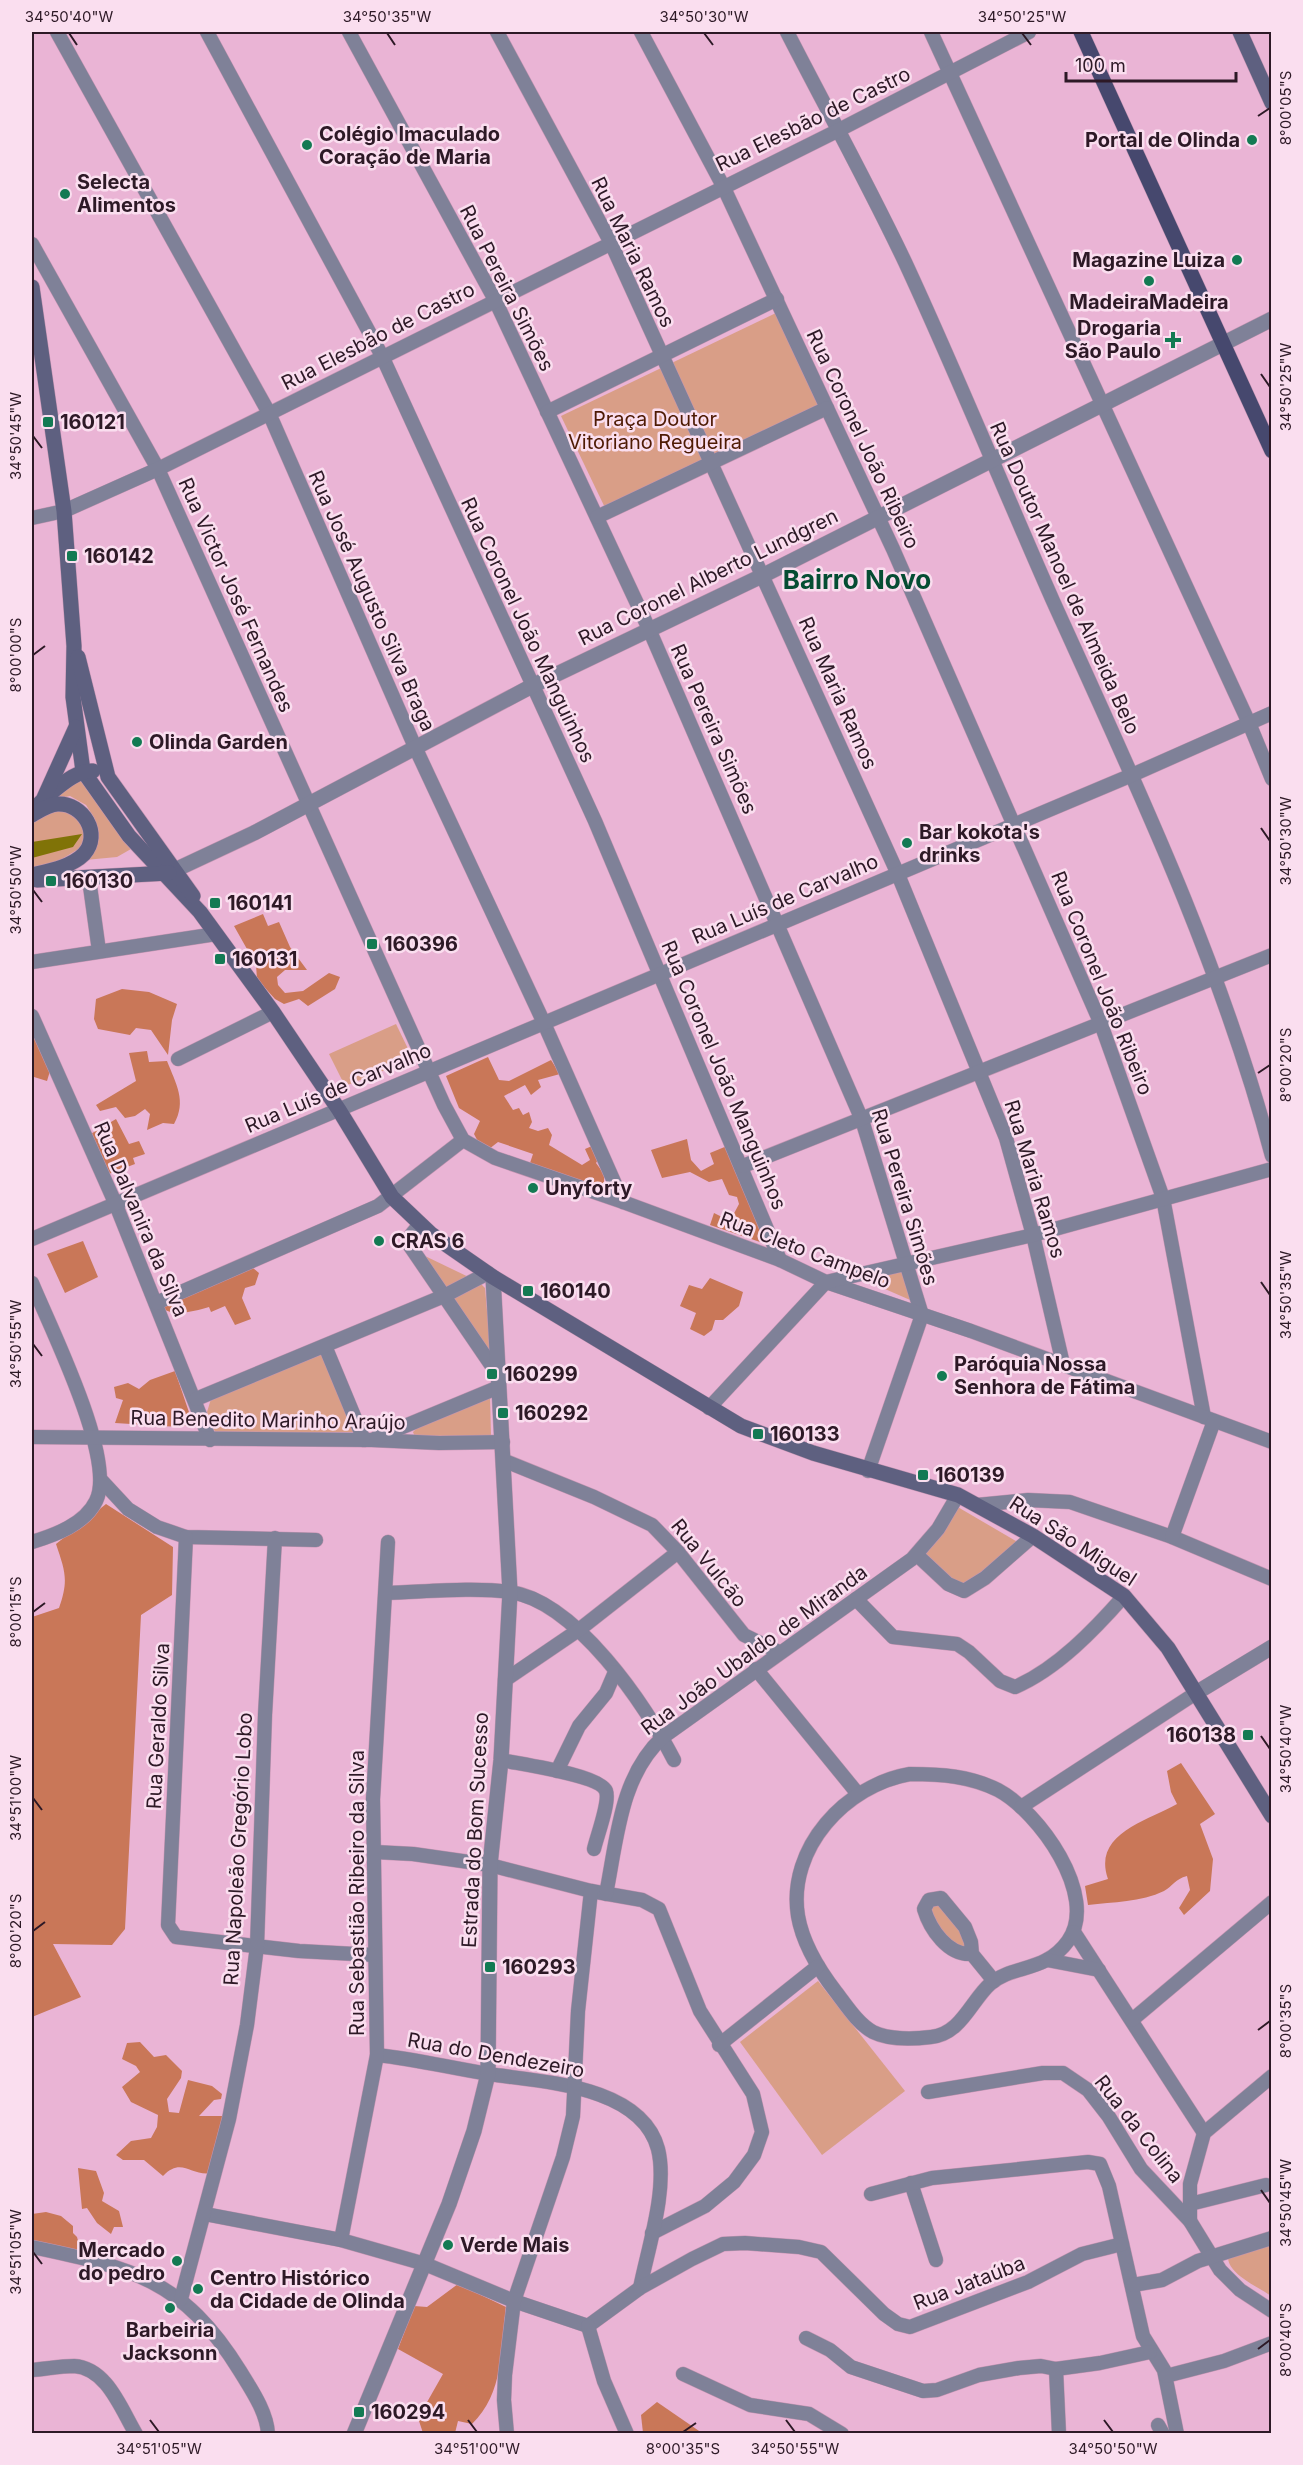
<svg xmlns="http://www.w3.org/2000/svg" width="1303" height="2465" viewBox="0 0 1303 2465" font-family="Inter,sans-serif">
<rect width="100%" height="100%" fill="#eab4d5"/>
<g fill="#d99e87">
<path d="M778,312L821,407L608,514L561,416Z"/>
<path d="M80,776L131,849L117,857L85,860L95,819L86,805L70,796L48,801Z"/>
<path d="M53,809H67L86,826L82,847L55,863L32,871V822Z"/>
<path d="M396,1024L413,1059L345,1086L329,1054Z"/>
<path d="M425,1256L479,1282L485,1288L491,1356Z"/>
<path d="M907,1268L917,1303L853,1275Z"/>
<path d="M323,1354L354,1432H215L207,1412L211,1399Z"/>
<path d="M490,1395L491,1436L415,1437L413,1432L416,1429Z"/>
<path d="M956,1506L1021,1544L961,1588L922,1554Z"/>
<path d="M937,1900L968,1938L964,1947L954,1948L927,1911Z"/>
<path d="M818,1981L905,2091L822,2155L740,2042Z"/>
<path d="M1271,2242V2296C1259,2287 1229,2275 1228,2258Z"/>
</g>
<g fill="#c97758">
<path d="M263,914L268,926L279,922L290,947L307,970H285L277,977L278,985L285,993L303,991L329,973L340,977L335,989L308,1006L299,999L284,1004L275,999L257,979L256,965L234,926Z"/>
<path d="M122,989L149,992L177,1004L172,1020L168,1055L151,1030L136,1028L130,1035L98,1029L94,1019L96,999Z"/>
<path d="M32,1031L50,1071L47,1081L34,1077Z"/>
<path d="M147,1051L149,1062L167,1061C176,1084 187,1101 174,1124L163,1123L147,1130L150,1114L145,1109L135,1116L125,1118L116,1107L100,1111L96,1105L136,1081L129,1053Z"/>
<path d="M488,1057L499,1080L509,1081L551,1060L560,1074L538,1080L541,1087L531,1095L525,1085L504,1096L513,1110L519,1108L523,1115L529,1112L532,1122L529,1128L538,1131L548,1128L552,1135L549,1145L582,1165L590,1160L585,1149L592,1146L599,1158L596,1163L604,1174V1183L584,1188L529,1166L533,1154L498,1142L484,1153L474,1134L480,1121L459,1108L446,1076Z"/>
<path d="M116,1119L129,1144L139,1141L145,1154L133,1158L135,1164L106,1175L89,1135Z"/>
<path d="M687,1139L691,1160L701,1171L714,1164L710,1153L727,1146L761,1231L760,1242L710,1225L714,1213L730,1221L739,1204L737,1197L729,1195L722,1179L709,1182L690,1172L662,1178L651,1150Z"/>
<path d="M83,1241L98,1277L65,1293L47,1254Z"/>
<path d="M253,1268L259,1273L255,1285L245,1288L242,1298L251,1319L235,1325L225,1306L211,1312L209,1307C195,1311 174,1317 162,1308L164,1304Z"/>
<path d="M710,1278L743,1292L739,1306L723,1320H715L712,1330L704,1336L690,1329L696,1313L680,1306L689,1285L702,1289Z"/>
<path d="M175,1371L193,1424L179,1427L115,1423L123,1400L116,1398L114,1387L128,1383L139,1389L150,1380Z"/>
<path d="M106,1504L173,1547L172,1595L141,1615L125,1929L112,1945L53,1944L81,1997L32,2017V1617L59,1608C69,1580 65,1571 56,1544Z"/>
<path d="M1181,1763L1215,1814L1200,1824L1213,1859L1210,1891L1184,1915L1179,1908L1190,1890L1187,1876C1175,1879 1173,1886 1164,1891C1141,1902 1113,1902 1088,1905L1085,1886L1108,1879C1092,1834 1147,1821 1177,1804L1171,1792L1167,1771Z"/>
<path d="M140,2042L154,2057L166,2055L182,2071L181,2078L167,2099L169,2112L179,2113L188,2080L212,2086L222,2094L221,2099L214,2100L199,2116H222L224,2139L212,2173C191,2177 182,2156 163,2176L144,2160H123L116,2155L131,2141L151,2138L157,2127L158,2115L131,2102L122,2087L140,2072L136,2066L122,2059L127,2043Z"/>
<path d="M78,2168L96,2171L104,2193L102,2201L119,2211L123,2227H114L111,2234L97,2223L87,2208L82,2209Z"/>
<path d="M46,2212L61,2216L73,2226V2233L77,2237L82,2256L32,2244V2214Z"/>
<path d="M458,2284L506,2307C501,2348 504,2393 472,2424L458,2421L455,2433H423L418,2418L443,2374L398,2349L414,2306L427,2307Z"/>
<path d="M657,2402L702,2433H643L641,2415Z"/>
</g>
<path fill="#807307" d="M82,834L73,847L32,858V842Z"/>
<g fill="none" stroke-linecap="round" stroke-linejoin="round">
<defs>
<g id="minor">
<path d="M57,32L269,413L415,747L543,1021L623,1202"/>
<path d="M207,32L382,356L595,821L780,1260"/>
<path d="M349,32L495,300L649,629L862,1120L922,1315L868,1471"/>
<path d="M497,32L611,243L897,872L1006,1138L1033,1235L1063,1364"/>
<path d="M641,32L723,186L893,549L1101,1024L1163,1198L1204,1417"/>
<path d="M787,32C826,108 868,184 905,262C957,374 1003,488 1053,601C1135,782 1221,963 1272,1156"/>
<path d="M931,32L1249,723L1272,779"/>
<path d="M32,244L158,469L444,1105L463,1140L495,1158L623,1202L780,1260L826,1282L971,1331L1272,1442"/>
<path d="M547,412L777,299"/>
<path d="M597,517L827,408"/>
<path d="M32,518L64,511L158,469L837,131L1029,32"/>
<path d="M89,879L99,951"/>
<path d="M32,962L216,934"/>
<path d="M32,1016L116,1205L210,1440"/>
<path d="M178,1059L273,1012"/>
<path d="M743,1166L1272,955"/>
<path d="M419,1225L411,1235L410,1246L498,1375"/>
<path d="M32,1239L1132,775L1272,713"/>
<path d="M32,1283C50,1327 117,1460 96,1501C85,1524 55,1535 32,1542"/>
<path d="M156,1303L378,1206L463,1140"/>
<path d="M325,1346L364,1440"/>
<path d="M196,1399L444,1296L488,1273"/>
<path d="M709,1408L826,1282L1033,1235L1272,1169"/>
<path d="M32,1437L372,1440L439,1443L503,1442"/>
<path d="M376,1438L499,1387"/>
<path d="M505,1461L594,1497L652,1525L678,1552L744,1635L779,1652"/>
<path d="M102,1481L128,1509L157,1527L186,1537L316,1540"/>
<path d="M977,1505L1028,1500L1070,1502L1172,1537L1272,1579"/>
<path d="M186,1537L168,1925L176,1937L299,1951L374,1955"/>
<path d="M1172,1537L1214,1421"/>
<path d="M917,1555L948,1584L964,1591L985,1578L1033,1536"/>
<path d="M386,1593C424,1592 473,1587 510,1592C575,1601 646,1705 674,1760"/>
<path d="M856,1599L893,1637L957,1644L969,1652L1000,1681L1015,1687C1057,1669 1095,1629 1124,1596"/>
<path d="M756,1669L858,1794"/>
<path d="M505,1680L580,1629L678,1552"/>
<path d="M501,1760C519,1764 600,1775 606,1791C610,1802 597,1836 594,1849"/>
<path d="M557,1771L579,1726L606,1693L615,1672"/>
<path d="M910,1774C941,1774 970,1776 998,1790C1038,1811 1100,1896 1068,1941C1045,1973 1013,1964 990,1984C971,2001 961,2034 931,2037C915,2039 889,2040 873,2032C858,2024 846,2005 836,1992C819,1970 803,1945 798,1916C787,1848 846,1785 910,1774Z"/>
<path d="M1021,1807L1196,1693"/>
<path d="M375,1852L413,1854L490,1865L591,1891L642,1900L659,1909L700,2011L753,2094L762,2132L754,2155L734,2182L705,2206L652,2233"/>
<path d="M606,1894C617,1840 620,1776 663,1737L912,1559L938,1529L958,1495"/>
<path d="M1074,1932L1204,2133"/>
<path d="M972,1954C948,1956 930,1929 924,1909L929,1900L941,1898L965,1927L971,1942L972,1954L994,1981"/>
<path d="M1047,1960L1099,1970"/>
<path d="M1132,2020L1272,1902"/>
<path d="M719,2045L818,1966"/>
<path d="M377,2055C415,2059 451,2068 489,2074C541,2082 641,2085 658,2149C668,2189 648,2248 640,2288"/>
<path d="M928,2092L1043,2073H1063L1088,2090L1109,2117L1141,2169L1190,2221L1220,2270L1240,2290L1272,2311"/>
<path d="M911,2183L936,2260"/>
<path d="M871,2194L932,2178L1088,2162L1100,2164L1109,2186L1143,2336L1164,2370L1177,2434"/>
<path d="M1190,2204L1266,2185"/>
<path d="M205,2214L341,2240L425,2264L514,2301L588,2326"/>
<path d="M1190,2221V2184L1204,2133L1272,2076"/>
<path d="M341,2240L377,2055L373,1799L388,1542"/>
<path d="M32,2247C132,2268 183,2279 240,2371C251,2389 267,2412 268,2434"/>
<path d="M1133,2285L1162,2280L1198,2261L1272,2238"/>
<path d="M181,2299L229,2119L247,2025L257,1946L265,1715L275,1538"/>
<path d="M588,2326L640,2288L692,2259L723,2244L745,2243L799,2247L821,2252L884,2314L898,2324L910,2327L1028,2282L1082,2254L1122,2244"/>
<path d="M588,2326L604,2381L627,2434"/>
<path d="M806,2338L830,2350L851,2367L923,2391L937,2390L979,2375L1019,2368L1041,2366L1056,2369L1100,2363L1150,2352"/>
<path d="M1056,2369L1059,2434"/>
<path d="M32,2370C45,2369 61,2366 74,2366C107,2368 121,2409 136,2434"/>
<path d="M683,2374L750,2405L809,2414L842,2434"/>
<path d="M1166,2376L1224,2361L1272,2343"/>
<path d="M1158,2425L1163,2434"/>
<path d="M507,2434L504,2400L505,2375L514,2301L563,2157L573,2116L578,2011L591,1891"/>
</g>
<g id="tertiary">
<path d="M175,870L254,833L532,686L764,575L1272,319"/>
<path d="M1196,1693L1272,1647"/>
<path d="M354,2434L449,2204L474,2131L488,2074L490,1865L501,1760L510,1592L493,1277"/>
</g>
<g id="secondary">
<path d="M1240,32L1272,103"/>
<path d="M32,287L64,511L74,646L73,697L83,771L129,836L200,912L273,1012L339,1110L392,1197L431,1234L493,1277L741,1426L813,1453L958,1495L1033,1536L1124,1596L1168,1648L1272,1816"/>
<path d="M78,657L108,777L193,896"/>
<path d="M47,796C60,786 76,770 93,771"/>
<path d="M32,811L43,800L76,727"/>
<path d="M32,815C39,811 49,804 58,804C83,803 102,834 84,854C71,867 49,871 32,875"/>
<path d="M37,880L169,873"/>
</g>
<path id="primary" d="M1081,32L1272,451"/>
</defs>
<use href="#minor" stroke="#c495b2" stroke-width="15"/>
<use href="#tertiary" stroke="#c495b2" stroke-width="16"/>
<use href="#secondary" stroke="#c495b2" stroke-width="16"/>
<use href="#primary" stroke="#c495b2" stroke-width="16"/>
<use href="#minor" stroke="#7f8198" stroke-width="14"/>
<use href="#tertiary" stroke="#7f8198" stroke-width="15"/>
<use href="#secondary" stroke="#5e6080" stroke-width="15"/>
<use href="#primary" stroke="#46486e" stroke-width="15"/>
</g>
<path fill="none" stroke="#2d1926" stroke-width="2" d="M69,33L77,45M387,33L395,45M704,33L713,45M1022,33L1031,45M1258,116L1270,108M1261,374L1270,387M33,436L42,448M33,655L45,646M1261,828L1270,841M33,890L42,902M1258,1073L1270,1065M1261,1282L1270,1295M33,1344L42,1356M33,1612L45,1603M1261,1736L1270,1749M33,1798L42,1810M33,1931L45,1922M1258,2030L1270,2021M1261,2190L1270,2203M33,2252L42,2264M1258,2349L1270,2340M150,2420L159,2432M468,2420L477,2432M786,2420L795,2432M1104,2420L1113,2432M683,2432L696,2423"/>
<g fill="#137a53" stroke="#fadeef" stroke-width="2">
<circle cx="1252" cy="140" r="6"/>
<circle cx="307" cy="145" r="6"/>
<circle cx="65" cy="194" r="6"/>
<circle cx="1237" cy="260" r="6"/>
<circle cx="1149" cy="281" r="6"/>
<path d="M1170 331h6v6h6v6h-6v6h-6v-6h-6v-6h6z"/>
<rect x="42" y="416" width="12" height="12" rx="3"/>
<rect x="66" y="550" width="12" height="12" rx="3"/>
<circle cx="137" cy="742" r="6"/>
<circle cx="907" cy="843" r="6"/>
<rect x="45" y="875" width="12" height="12" rx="3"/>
<rect x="209" y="897" width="12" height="12" rx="3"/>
<rect x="366" y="938" width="12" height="12" rx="3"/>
<rect x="214" y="953" width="12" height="12" rx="3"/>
<circle cx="533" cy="1188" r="6"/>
<circle cx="379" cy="1241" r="6"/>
<rect x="522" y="1285" width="12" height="12" rx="3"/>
<rect x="486" y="1368" width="12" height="12" rx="3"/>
<circle cx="942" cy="1376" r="6"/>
<rect x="497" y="1407" width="12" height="12" rx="3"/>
<rect x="752" y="1428" width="12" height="12" rx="3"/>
<rect x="917" y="1469" width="12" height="12" rx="3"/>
<rect x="1242" y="1729" width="12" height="12" rx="3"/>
<rect x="484" y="1961" width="12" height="12" rx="3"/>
<circle cx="448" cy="2245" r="6"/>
<circle cx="177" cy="2261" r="6"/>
<circle cx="198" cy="2289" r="6"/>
<circle cx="170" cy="2308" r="6"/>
<rect x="353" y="2406" width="12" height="12" rx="3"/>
</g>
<g text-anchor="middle" stroke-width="5" stroke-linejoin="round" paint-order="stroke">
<g font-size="20" fill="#2d1926" stroke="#fadeef">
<text transform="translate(813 119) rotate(-26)" y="7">Rua Elesbão de Castro</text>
<text transform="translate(633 252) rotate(64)" y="7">Rua Maria Ramos</text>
<text transform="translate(507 288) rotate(63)" y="7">Rua Pereira Simões</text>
<text transform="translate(378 336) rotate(-27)" y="7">Rua Elesbão de Castro</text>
<text transform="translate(863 439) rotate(65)" y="7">Rua Coronel João Ribeiro</text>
<text transform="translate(708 577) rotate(-26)" y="7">Rua Coronel Alberto Lundgren</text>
<text transform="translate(1065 578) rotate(66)" y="7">Rua Doutor Manoel de Almeida Belo</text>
<text transform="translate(236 595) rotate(66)" y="7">Rua Victor José Fernandes</text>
<text transform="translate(372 601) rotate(66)" y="7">Rua José Augusto Silva Braga</text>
<text transform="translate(528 630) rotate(65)" y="7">Rua Coronel João Manguinhos</text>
<text transform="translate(838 693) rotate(66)" y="7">Rua Maria Ramos</text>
<text transform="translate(714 729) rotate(66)" y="7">Rua Pereira Simões</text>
<text transform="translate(785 899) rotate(-23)" y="7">Rua Luís de Carvalho</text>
<text transform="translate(1102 983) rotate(68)" y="7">Rua Coronel João Ribeiro</text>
<text transform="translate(724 1075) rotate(67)" y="7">Rua Coronel João Manguinhos</text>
<text transform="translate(338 1088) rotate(-23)" y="7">Rua Luís de Carvalho</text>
<text transform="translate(1035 1179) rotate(73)" y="7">Rua Maria Ramos</text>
<text transform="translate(905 1197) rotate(73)" y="7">Rua Pereira Simões</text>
<text transform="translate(141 1219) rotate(67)" y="7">Rua Dalvanira da Silva</text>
<text transform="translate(805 1250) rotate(21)" y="7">Rua Cleto Campelo</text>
<text transform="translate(268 1420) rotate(1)" y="7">Rua Benedito Marinho Araújo</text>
<text transform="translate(1073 1541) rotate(33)" y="7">Rua São Miguel</text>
<text transform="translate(709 1563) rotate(51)" y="7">Rua Vulcão</text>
<text transform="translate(754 1650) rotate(-36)" y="7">Rua João Ubaldo de Miranda</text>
<text transform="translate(158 1726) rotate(-87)" y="7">Rua Geraldo Silva</text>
<text transform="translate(475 1830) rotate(-87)" y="7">Estrada do Bom Sucesso</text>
<text transform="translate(238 1849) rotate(-87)" y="7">Rua Napoleão Gregório Lobo</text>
<text transform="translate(357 1893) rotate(-90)" y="7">Rua Sebastião Ribeiro da Silva</text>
<text transform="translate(496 2055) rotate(10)" y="7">Rua do Dendezeiro</text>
<text transform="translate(1139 2129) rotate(52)" y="7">Rua da Colina</text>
<text transform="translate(969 2283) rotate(-21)" y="7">Rua Jataúba</text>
</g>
<g font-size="20" font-weight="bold" fill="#2d1926" stroke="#fadeef" text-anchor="start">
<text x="319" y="141">Colégio Imaculado<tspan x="319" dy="23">Coração de Maria</tspan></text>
<text x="1240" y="147" text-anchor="end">Portal de Olinda</text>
<text x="77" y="189">Selecta<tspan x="77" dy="23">Alimentos</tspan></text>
<text x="1225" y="267" text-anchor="end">Magazine Luiza</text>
<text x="1149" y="309" text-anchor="middle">MadeiraMadeira</text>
<text x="1161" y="335" text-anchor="end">Drogaria<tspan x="1161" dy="23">São Paulo</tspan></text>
<text x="60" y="429">160121</text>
<text x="84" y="563">160142</text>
<text x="149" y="749">Olinda Garden</text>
<text x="919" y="839">Bar kokota's<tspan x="919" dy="23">drinks</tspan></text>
<text x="63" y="888">160130</text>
<text x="227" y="910">160141</text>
<text x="384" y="951">160396</text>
<text x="232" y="966">160131</text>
<text x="545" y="1195">Unyforty</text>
<text x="391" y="1248">CRAS 6</text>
<text x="540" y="1298">160140</text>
<text x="954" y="1371">Paróquia Nossa<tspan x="954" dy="23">Senhora de Fátima</tspan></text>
<text x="504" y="1381">160299</text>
<text x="515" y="1420">160292</text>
<text x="770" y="1441">160133</text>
<text x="935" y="1482">160139</text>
<text x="1236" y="1742" text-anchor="end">160138</text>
<text x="502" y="1974">160293</text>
<text x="460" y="2252">Verde Mais</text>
<text x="165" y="2257" text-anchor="end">Mercado<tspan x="165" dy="23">do pedro</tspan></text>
<text x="210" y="2285">Centro Histórico<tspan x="210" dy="23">da Cidade de Olinda</tspan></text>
<text x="170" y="2337" text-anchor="middle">Barbeiria<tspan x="170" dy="23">Jacksonn</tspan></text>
<text x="371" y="2419">160294</text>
</g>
<g font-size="20" fill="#4e1a03" stroke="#fadeef">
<text x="655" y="426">Praça Doutor<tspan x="655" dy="23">Vitoriano Regueira</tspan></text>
</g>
<g font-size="26" font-weight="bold" fill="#054d33" stroke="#fadeef">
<text x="857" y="589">Bairro Novo</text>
</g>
</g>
<rect width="1303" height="2465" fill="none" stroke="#fadeef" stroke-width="66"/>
<path d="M1066 72v9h170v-9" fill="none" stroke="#2d1926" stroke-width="3"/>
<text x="1075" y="72" font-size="18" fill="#2d1926" stroke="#fadeef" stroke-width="4.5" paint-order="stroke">100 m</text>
<rect x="33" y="33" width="1237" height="2399" fill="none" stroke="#2d1926" stroke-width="2"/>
<g font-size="15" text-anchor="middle" fill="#2d1926">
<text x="69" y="22">34°50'40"W</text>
<text x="387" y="22">34°50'35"W</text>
<text x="704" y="22">34°50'30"W</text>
<text x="1022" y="22">34°50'25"W</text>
<text transform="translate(1286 108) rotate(-90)" y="5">8°00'05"S</text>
<text transform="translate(1286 387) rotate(-90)" y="5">34°50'25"W</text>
<text transform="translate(16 436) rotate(-90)" y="5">34°50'45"W</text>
<text transform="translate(16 655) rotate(-90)" y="5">8°00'00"S</text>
<text transform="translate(1286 841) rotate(-90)" y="5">34°50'30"W</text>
<text transform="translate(16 890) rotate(-90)" y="5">34°50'50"W</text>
<text transform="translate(1286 1065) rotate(-90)" y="5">8°00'20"S</text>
<text transform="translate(1286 1295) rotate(-90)" y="5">34°50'35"W</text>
<text transform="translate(16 1344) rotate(-90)" y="5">34°50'55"W</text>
<text transform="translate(16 1612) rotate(-90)" y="5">8°00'15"S</text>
<text transform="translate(1286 1749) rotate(-90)" y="5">34°50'40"W</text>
<text transform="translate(16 1798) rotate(-90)" y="5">34°51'00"W</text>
<text transform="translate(16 1931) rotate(-90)" y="5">8°00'20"S</text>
<text transform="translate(1286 2021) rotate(-90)" y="5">8°00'35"S</text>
<text transform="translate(1286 2203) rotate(-90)" y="5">34°50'45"W</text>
<text transform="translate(16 2252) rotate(-90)" y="5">34°51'05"W</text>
<text transform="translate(1286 2340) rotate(-90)" y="5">8°00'40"S</text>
<text x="159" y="2454">34°51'05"W</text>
<text x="477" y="2454">34°51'00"W</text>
<text x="683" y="2454">8°00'35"S</text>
<text x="795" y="2454">34°50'55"W</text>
<text x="1113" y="2454">34°50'50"W</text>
</g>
</svg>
